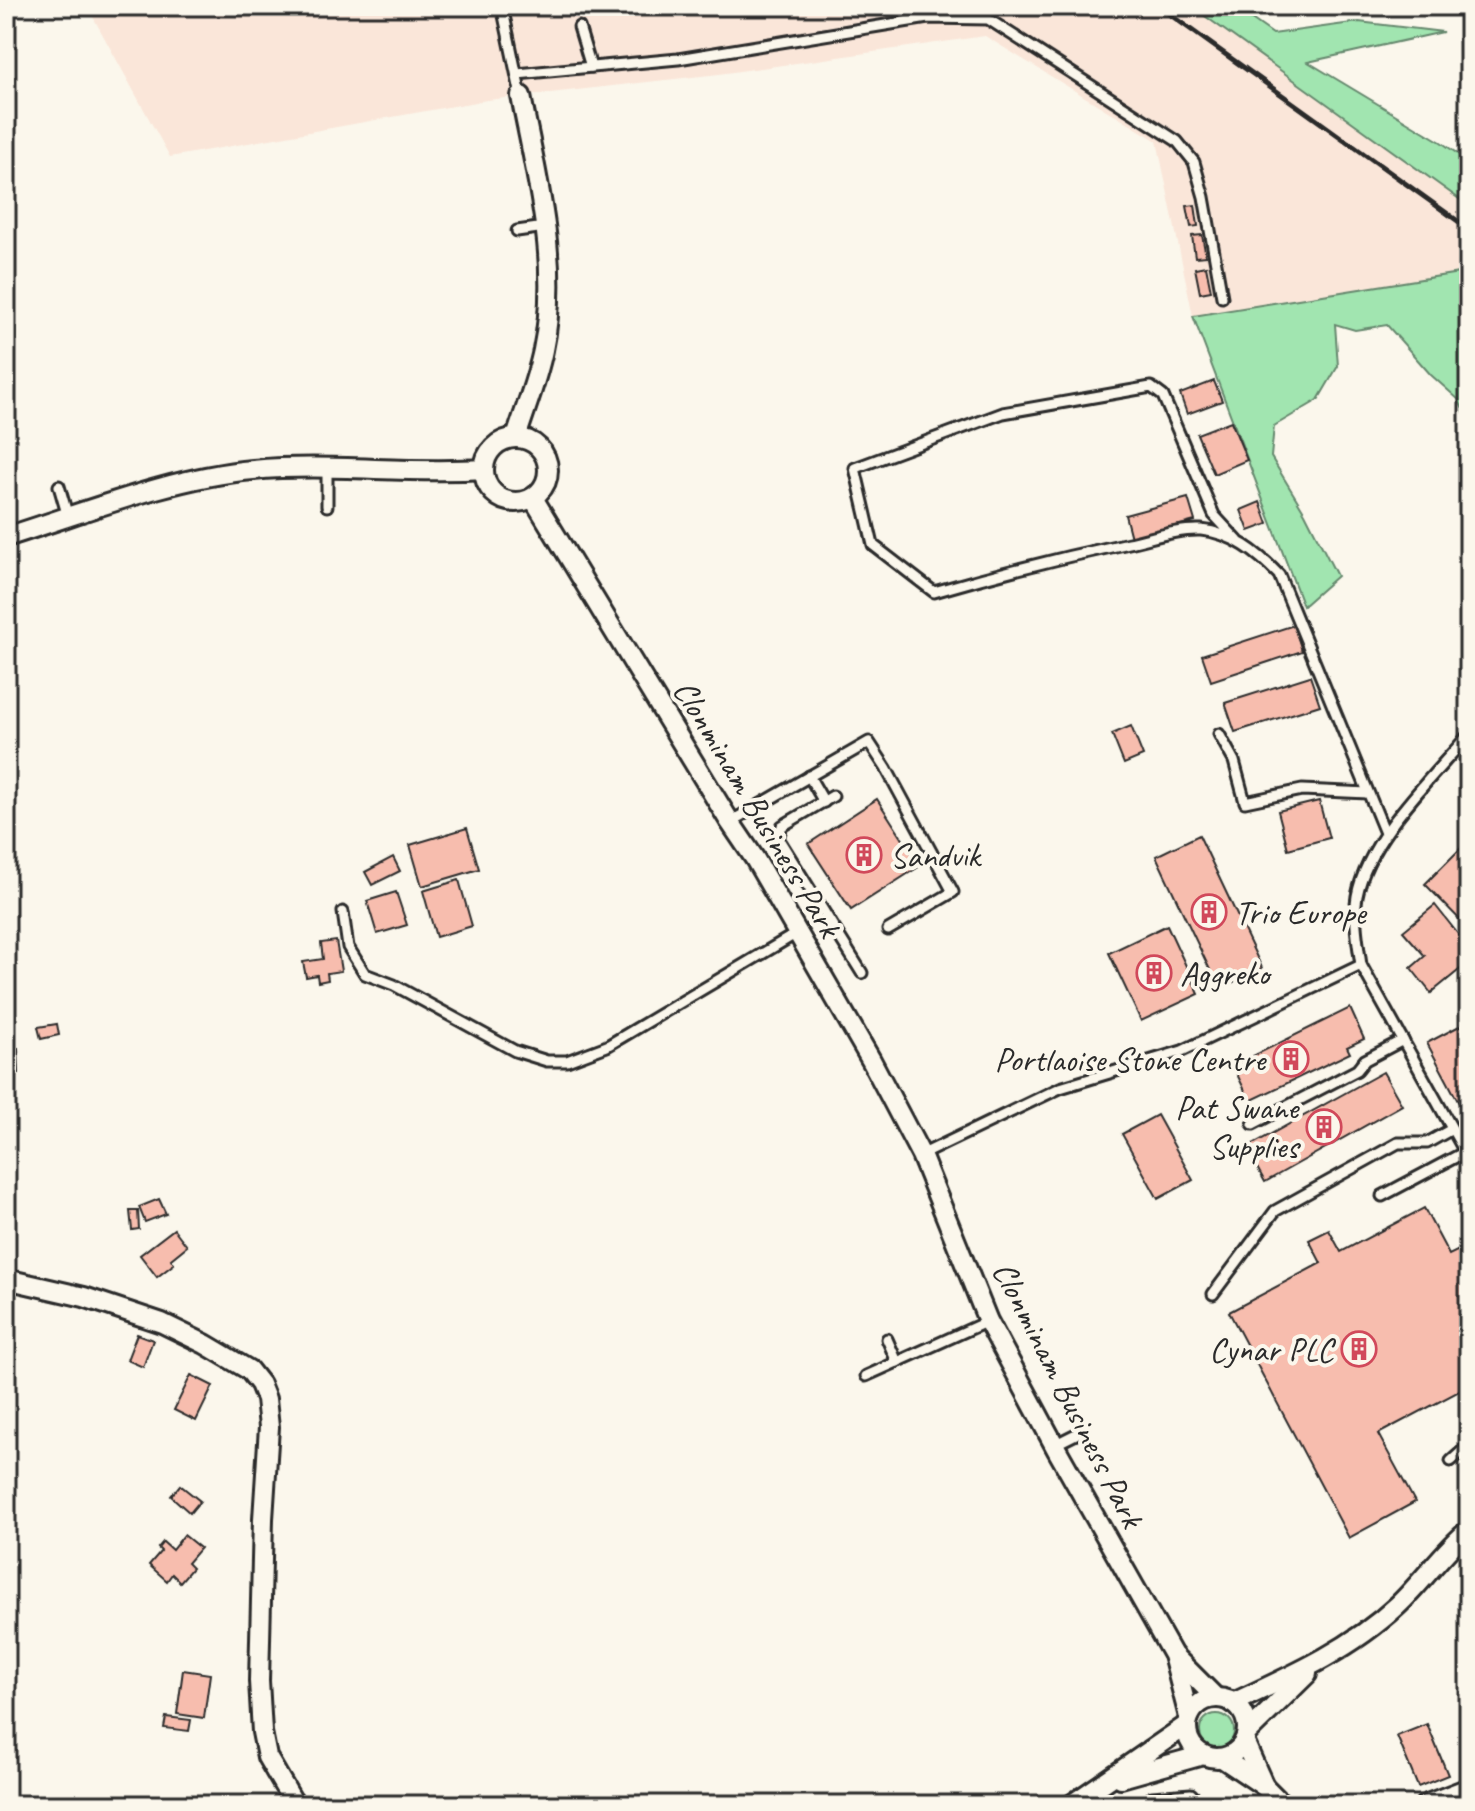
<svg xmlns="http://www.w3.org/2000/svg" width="1475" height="1811" viewBox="0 0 1475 1811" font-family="Caveat,sans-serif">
<rect width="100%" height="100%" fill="#fbf7ec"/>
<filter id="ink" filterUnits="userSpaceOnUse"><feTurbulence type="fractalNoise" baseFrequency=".0125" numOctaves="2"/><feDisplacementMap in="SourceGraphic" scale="16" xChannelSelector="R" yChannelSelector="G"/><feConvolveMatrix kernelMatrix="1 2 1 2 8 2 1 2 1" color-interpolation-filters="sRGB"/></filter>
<g filter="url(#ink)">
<path fill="#fae6d9" d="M87,6H1191L1469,206V271L1193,316L1157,141L985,36L719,74L487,100L170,157Z"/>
<g fill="#a1e5b0" stroke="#66886e" stroke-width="2">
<path d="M1191,6H1233L1273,34L1359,22L1443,32L1308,62L1441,142L1469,162V206Z"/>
<path d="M1459,273L1469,312V422L1458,399L1431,375L1387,325L1355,330L1335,324L1338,366L1318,400L1274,426L1271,457L1305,513L1337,576L1303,606L1193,316Z"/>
<circle cx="1217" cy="1731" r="17"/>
</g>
<g fill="#f7bdae" stroke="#2b2b2b" stroke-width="2">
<path d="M1195,205L1198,226L1191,227L1187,206Z"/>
<path d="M1202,235L1206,256L1195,257L1192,236Z"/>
<path d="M1206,266L1211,291L1200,293L1195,268Z"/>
<path d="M1214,381L1222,401L1187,414L1180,394Z"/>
<path d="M1231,421L1247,460L1214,474L1197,434Z"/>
<path d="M1188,498L1195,521L1131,538L1125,515Z"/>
<path d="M1260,502L1268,524L1249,531L1241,510Z"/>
<path d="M1294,625L1302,651L1211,681L1202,655Z"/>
<path d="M1310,676L1320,705L1235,732L1225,703Z"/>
<path d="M1131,726L1143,756L1124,764L1112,734Z"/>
<path d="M877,799L920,866L851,910L808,844Z"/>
<path d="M1319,801L1329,838L1288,849L1278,811Z"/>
<path d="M467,828L479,869L422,886L410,845Z"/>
<path d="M1199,835L1262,968L1219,989L1156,856Z"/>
<path d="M1469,840V929L1425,884Z"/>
<path d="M393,857L400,871L372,885L365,872Z"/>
<path d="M459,880L472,926L436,937L423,891Z"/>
<path d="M396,892L407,925L377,934L367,901Z"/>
<path d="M1435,905L1469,948V962L1431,993L1411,968L1425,956L1403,931Z"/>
<path d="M1167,925L1199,994L1141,1021L1109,953Z"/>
<path d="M336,941L341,971L327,973L328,980L318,982L317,975L306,977L303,962L323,959L321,943Z"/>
<path d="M1350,1008L1364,1039L1347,1047L1350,1053L1250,1101L1233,1066Z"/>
<path d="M1469,1021V1122L1427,1043Z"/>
<path d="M57,1024L59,1035L41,1039L38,1027Z"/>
<path d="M6,1048H18L19,1073L7,1074Z"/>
<path d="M1383,1072L1402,1105L1265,1182L1246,1148Z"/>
<path d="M1157,1115L1193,1180L1158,1199L1122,1134Z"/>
<path d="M159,1199L166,1214L145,1222L139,1207Z"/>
<path d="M1424,1208L1449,1255L1469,1245V1386L1378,1434L1415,1502L1349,1538L1229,1312L1321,1263L1309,1240L1329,1230L1341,1252Z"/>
<path d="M130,1211H138L139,1229L132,1230Z"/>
<path d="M174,1229L187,1246L171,1259L174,1264L157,1277L140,1255Z"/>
<path d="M137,1334L153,1340L143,1367L127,1360Z"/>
<path d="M191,1375L213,1386L196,1421L174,1410Z"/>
<path d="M180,1485L200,1501L190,1513L171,1496Z"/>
<path d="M184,1535L200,1548L187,1563L192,1568L180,1582L172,1574L167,1581L149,1565L161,1551L158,1548L163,1542L172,1550Z"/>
<path d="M183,1670L210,1674L204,1718L177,1714Z"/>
<path d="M166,1717L191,1720L189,1731L164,1728Z"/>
<path d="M1427,1724L1448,1775L1418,1787L1397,1736Z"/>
</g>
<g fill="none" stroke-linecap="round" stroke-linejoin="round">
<defs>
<g id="lane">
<path d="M502,6L521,96"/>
<path d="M579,27L591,67"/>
<path d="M517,74L678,59L928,18L988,19L1177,141L1194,162L1204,197L1222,297"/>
<path d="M517,231L545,227"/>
<path d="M327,469V506"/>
<path d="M59,486L68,517"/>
<path d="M1238,541L1214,515L1163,396L1151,387L1003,413L855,468L873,545L934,592C999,573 1063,557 1129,543C1152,538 1178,529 1201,530C1233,533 1258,553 1279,575L1385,833"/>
<path d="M1219,734L1234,761L1245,802L1302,790L1368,793"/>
<path d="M1469,734C1432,778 1368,838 1357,896C1353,918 1358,943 1361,965L1469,1159"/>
<path d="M809,776L824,802"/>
<path d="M833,796L782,826L778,838L862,973"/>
<path d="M730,822L869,742L886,768L953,892L888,930"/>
<path d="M343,912L348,947L365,974L394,985L515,1051L547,1061H567L607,1046L797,933"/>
<path d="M1253,1124L1357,1070L1365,1060L1403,1040"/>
<path d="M921,1155L1060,1088L1182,1051L1361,965"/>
<path d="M1382,1196L1465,1152"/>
<path d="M1213,1294L1275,1211L1398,1143H1427L1452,1129"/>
<path d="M887,1339L897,1362"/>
<path d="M866,1376L988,1321"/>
<path d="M1054,1445L1078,1433"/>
<path d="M1451,1461L1469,1445"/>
<path d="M1143,1805L1152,1797L1191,1794L1202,1805"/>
</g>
<g id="street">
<path d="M516,438C525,409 537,380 543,350C561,265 537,180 521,96"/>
<circle cx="516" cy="470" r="32"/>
<path d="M533,498L730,822L755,859L871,1060L921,1155L988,1321L1057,1450L1173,1655L1189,1717"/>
<path d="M6,537C83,513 172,477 253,470C329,463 407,474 484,469"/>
<path d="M6,1279L84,1297L162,1323L205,1344L249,1370L260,1384L266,1399L269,1427L263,1519L259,1681L262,1732L267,1757L295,1805"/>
<path d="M1175,1657L1216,1698"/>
<circle cx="1217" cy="1728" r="30"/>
<path d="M1233,1703C1291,1676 1350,1650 1397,1606C1423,1582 1442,1552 1469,1530"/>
<path d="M1247,1733L1307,1674"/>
<path d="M1244,1741L1264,1786"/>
<path d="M1222,1758L1264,1786L1283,1805"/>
<path d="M1121,1778L1203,1755"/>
<path d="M1071,1805L1187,1725"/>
<path d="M1425,1805L1469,1788"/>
</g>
</defs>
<use href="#lane" stroke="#2b2b2b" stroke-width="15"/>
<use href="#street" stroke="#2b2b2b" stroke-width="24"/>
<use href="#lane" stroke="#fbf7ec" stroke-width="9"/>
<use href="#street" stroke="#fbf7ec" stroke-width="18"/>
<path stroke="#2b2b2b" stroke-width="5" d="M1158,6L1469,229"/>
</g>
</g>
<defs>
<symbol id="building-ring" viewBox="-11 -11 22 22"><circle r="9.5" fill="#fbf7ec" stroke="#d1495b" stroke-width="1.5"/><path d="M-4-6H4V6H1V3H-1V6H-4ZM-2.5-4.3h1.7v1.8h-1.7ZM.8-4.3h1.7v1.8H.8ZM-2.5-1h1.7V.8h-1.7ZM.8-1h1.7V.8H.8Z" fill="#d1495b"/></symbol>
</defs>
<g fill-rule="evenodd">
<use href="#building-ring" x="844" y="835" width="40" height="40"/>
<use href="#building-ring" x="1189" y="892" width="40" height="40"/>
<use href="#building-ring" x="1134" y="953" width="40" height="40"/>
<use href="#building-ring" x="1271" y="1039" width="40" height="40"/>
<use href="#building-ring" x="1304" y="1107" width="40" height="40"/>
<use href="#building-ring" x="1339" y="1329" width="40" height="40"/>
</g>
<g text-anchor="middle" stroke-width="8" stroke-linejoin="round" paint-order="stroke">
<g font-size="34" fill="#2b2b2b" stroke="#fbf7ec">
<text transform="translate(758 808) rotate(59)" y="12">Clonminam Business Park</text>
<text transform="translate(1069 1394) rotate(63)" y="12">Clonminam Business Park</text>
</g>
<g font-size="34" fill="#2b2b2b" stroke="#fbf7ec" text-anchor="start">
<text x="890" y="867">Sandvik</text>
<text x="1235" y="924">Trio Europe</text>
<text x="1180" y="985">Aggreko</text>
<text x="1265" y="1071" text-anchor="end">Portlaoise Stone Centre</text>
<text x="1298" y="1119" text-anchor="end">Pat Swane<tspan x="1298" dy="39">Supplies</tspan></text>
<text x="1333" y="1361" text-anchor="end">Cynar PLC</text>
</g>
</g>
<rect width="1475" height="1811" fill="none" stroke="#fbf7ec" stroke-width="32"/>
<rect x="16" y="16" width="1443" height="1779" fill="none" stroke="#2b2b2b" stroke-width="3" filter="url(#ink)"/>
</svg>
